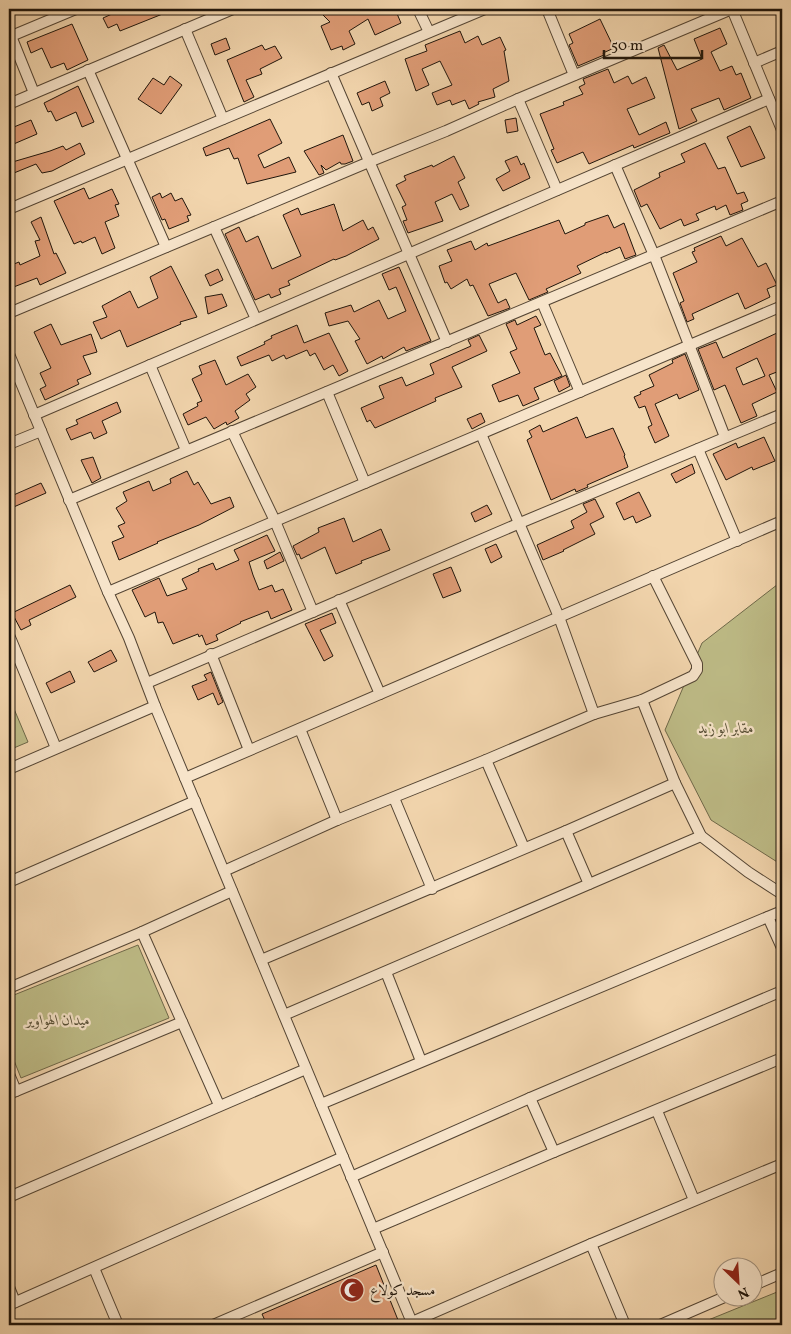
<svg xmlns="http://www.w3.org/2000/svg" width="791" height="1334" viewBox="0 0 791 1334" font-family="Vollkorn,Amiri,serif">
<rect width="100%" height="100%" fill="#f2d5ad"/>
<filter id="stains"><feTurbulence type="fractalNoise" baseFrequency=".004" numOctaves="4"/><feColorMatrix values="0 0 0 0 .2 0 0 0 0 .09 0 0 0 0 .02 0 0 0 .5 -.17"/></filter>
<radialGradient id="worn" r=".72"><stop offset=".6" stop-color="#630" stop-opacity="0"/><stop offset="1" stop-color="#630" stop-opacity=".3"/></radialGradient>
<g fill="#bebc87" stroke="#6e6849">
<path d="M782,581V865L711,820L665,730L702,643Z"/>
<path d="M9,697L28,742L9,750Z"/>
<path d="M138,945L169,1018L21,1078L9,1048V997Z"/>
<path d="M782,1290V1325H696Z"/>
</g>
<g fill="#e09d77" stroke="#1f150b" fill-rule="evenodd">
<path d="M123,9H132L133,12L141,9H175L120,31L117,24L108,28L103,18Z"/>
<path d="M317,9H395L401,23L375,35L368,19L349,31L355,44L343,50L342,46L331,50L321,26L330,22Z"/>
<path d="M600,19L614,48L603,53L604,55L578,66L569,45L573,43L569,34Z"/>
<path d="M72,24L88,60L67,70L64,63L51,68L42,48L31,53L27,42Z"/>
<path d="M720,28L727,44L711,52L720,71L732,66L736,75L741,73L751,98L724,110L719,98L691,109L697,121L679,129L658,48L664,45L677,70L702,59L694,39Z"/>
<path d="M460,31L465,43L478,36L482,45L500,37L506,50L504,51L509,81L493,89L495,97L478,102L479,104L469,109L465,100L452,105L450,100L437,105L432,93L452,85L440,61L422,69L429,85L416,91L405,59L427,51L425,45Z"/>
<path d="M226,38L230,49L215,55L211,44Z"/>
<path d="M262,45L265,50L275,46L282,58L260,69L262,74L246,80L254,97L244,102L227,60Z"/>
<path d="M608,69L614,83L628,76L632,84L646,77L655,98L627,109L639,135L666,122L670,133L634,148L633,145L589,164L583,152L557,163L551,150L554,149L540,114L564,105L563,102L583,94L579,87L585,84L583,79Z"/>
<path d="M170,76L182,85L161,114L138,99L153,78L164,85Z"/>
<path d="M385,81L390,93L380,98L383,106L372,111L369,102L362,105L357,93Z"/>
<path d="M78,86L94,122L82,127L76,112L56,121L51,111L48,112L44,103Z"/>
<path d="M516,118L518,131L507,133L505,120Z"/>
<path d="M270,119L282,143L258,155L264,168L289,157L296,172L247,184L238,158L234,159L229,148L206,156L203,148Z"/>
<path d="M31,120L37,134L9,146V129Z"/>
<path d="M750,126L765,158L741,167L727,137Z"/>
<path d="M343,135L353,161L345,164H341L340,162L326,170L321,165L324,173L319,175L304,151Z"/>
<path d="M80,143L85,154L52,171L42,173L36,164L9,175V163L50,151L63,146L66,150Z"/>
<path d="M705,143L718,169L725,167L737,194L744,192L748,201L741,204L743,210L730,215L726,205L716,210L715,206L696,214L699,220L684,226L681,219L660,229L647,204L641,207L634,190L660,177L659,173L685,162L681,154Z"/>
<path d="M454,156L465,178L458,182L469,206L460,210L452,194L435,202L443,221L408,233L403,221L407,220L402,207L406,205L396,185L406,180L404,176L432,165L433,167Z"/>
<path d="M517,156L521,165L524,163L530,178L503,191L496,179L510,171L505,161Z"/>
<path d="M84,188L89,199L112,189L119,204L115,205L119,216L105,222L115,248L102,254L95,237L82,243L81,241L74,244L54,201Z"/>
<path d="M160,193L162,198L171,193L175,201L182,198L191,215L187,216L189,221L169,229L165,219L162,220L152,197Z"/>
<path d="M334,204L343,231L363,220L368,230L373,227L379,239L346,256L335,260L334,259L288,281L290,285L279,289L281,294L271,298L269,294L255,300L225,234L239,227L246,242L258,236L272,269L301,256L283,215L298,208L301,215Z"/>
<path d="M608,215L614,228L624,223L636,255L625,259L620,247L606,253V252L577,266L581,273L546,289L548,292L529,300L516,273L489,284L498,303L506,299L510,308L491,315L488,316L473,285L470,286L467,279L451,289L447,282L445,283L439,266L452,261L447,250L471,241L475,250L487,243L488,246L559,220L565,234L585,225V223Z"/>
<path d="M41,217L54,254L56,253L66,273L40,285L37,278L11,288L9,282V266L19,262L20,265L40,256L35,241L40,240L31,222Z"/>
<path d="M721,236L726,246L742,238L758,267L766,263L777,285L767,289L770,297L745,309L738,293L692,314L694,319L687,322L680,303L684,301L673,273L697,262L692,252L695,251L694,248Z"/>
<path d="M171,266L197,317L180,322L181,324L127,347L120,330L101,339L93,322L107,317L102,306L130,291L138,308L158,298L150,277Z"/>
<path d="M399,267L431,341L406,351L404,347L383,359L382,356L367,364L355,341L360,339L348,321L329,326L325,313L351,305L354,312L379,300L388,319L406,311L396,287L389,290L382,274Z"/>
<path d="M218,269L223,280L210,286L205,275Z"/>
<path d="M222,294L227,306L208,314L205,297Z"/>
<path d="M536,316L541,325L534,328L545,355L550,353L562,376L534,388L539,399L523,406L518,395L499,402L492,385L520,373L510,352L517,349L506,324L515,320L517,325Z"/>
<path d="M51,324L61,345L91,334L97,352L83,356L91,374L77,380L79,384L45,400L40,389L46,386L40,373L51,368L34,332Z"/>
<path d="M297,325L304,343L329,333L348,371L339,376L333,365L324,370L315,353L310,356L307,350L286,359L284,355L272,361L269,355L241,366L237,357L265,344L264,342L272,338L271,336Z"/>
<path d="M777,333L782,344V370L769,375L777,392L752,404L757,416L741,423L725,385L714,390L698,349L716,342L723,358ZM757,358L765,376L743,385L736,368Z"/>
<path d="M479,335L487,351L452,367L462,387L435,398L436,401L375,428L370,420L367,422L361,408L384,398L379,386L402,377L406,386L434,374L430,364L471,346L468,340Z"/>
<path d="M685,354L699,390L679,399L677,394L655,404L669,436L655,443L648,427L652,425L645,406L639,408L634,397L641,394L640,392L654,386L649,375L673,363L672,360Z"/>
<path d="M215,360L226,385L248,374L256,387L246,394L250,400L235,411L239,418L227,425L226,422L214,429L206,417L188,425L183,414L198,406L197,403L202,401L192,379L202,374L199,366Z"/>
<path d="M566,375L570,386L559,392L554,381Z"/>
<path d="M117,402L121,412L102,421L107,433L94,439L91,432L71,440L66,429L78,424L76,420Z"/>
<path d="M481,413L485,422L472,429L467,419Z"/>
<path d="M577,417L586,438L613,428L625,455L624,456L628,467L587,485L588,487L576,492L575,489L551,500L527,440L532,437L529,431L540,425L543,432Z"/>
<path d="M764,437L775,461L753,470L752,467L726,480L713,454L736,443L738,448Z"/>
<path d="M93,457L101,478L92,483L81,460Z"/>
<path d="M692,464L695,473L676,483L671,474Z"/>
<path d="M187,471L194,485L198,482L211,504L230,497L234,507L199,525L157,542L158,543L119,560L112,542L124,537L118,526L125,523L116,508L127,501L123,492L149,481L153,491L171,483L170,479Z"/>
<path d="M41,483L46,493L9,509V497Z"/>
<path d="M639,492L651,516L636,523L633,516L624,520L616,503Z"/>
<path d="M595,499L604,517L590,524L595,534L563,550L564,551L543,560L537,545L574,528L571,521L587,512L583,504Z"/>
<path d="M487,505L492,514L475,522L471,513Z"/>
<path d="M344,518L353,542L381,529L390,550L361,561L362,563L336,574L325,547L301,559L299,554L297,555L293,546L319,532L318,528Z"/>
<path d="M267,535L275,551L249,562L253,575L259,590L272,585L275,592L283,589L292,610L271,619L268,611L240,622L241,623L216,635L218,640L206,645L202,635L199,637L198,634L173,644L163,622L158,623L155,612L145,617L132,590L159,578L167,596L187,589L182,579L199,571L198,569L213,563L216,570L239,560L234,550Z"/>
<path d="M496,544L502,557L491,563L485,549Z"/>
<path d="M280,552L284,561L267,569L264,561Z"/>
<path d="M451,567L461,591L443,598L433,574Z"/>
<path d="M70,585L76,597L29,620L31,625L21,630L12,613Z"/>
<path d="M332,613L336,623L320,630L333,656L324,661L305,624Z"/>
<path d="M111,650L117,661L94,672L88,662Z"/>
<path d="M70,671L75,682L51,693L46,683Z"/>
<path d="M211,672L223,702L218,705L213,693L198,700L192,686L207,680L204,675Z"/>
<path d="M376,1265L400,1325H267L262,1314Z"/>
</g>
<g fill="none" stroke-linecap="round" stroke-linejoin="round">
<defs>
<g id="minor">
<path d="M418,9L429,32"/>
<path d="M547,9L574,75"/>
<path d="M185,29L223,119"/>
<path d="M11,36L34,93"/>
<path d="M9,37L76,9"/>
<path d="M754,63L782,51"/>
<path d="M88,70L166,247"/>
<path d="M331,73L447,342"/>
<path d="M518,99L557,190"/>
<path d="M9,104L233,9"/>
<path d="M615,165L654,255L725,437"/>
<path d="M9,209L485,9"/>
<path d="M214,227L256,319"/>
<path d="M542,302L580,392"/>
<path d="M9,313L369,162L446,131L518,99L732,9L782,130"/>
<path d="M9,354L108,592L129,638L155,706L413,1325"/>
<path d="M150,365L186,450"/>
<path d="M327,392L365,483"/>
<path d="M34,415L769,99"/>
<path d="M232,431L275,521L313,612"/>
<path d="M481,434L559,617L594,714"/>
<path d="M9,444L41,431"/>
<path d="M698,449L737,541"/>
<path d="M69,500L782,201"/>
<path d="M108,592L782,306"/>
<path d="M339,600L380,694"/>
<path d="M9,635L56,748"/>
<path d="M211,654L249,750"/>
<path d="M147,683L520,523L782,414"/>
<path d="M642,700L675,783L701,836L748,872L782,894"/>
<path d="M300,729L337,820"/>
<path d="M486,760L524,848"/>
<path d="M9,769L155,706"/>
<path d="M185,778L782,521"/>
<path d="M394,798L432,889"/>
<path d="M566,831L589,884"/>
<path d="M224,871L337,820L486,760L594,714L642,700L693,676L697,670V664L653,576"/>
<path d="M9,882L195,801"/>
<path d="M768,917L782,948"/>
<path d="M142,932L219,1105"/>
<path d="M261,960L566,831L675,783"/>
<path d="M386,972L421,1061"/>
<path d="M9,988L142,932L232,891"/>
<path d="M284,1015L701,836"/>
<path d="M9,1074L16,1091"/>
<path d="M9,1094L182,1022"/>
<path d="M530,1098L554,1152"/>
<path d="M321,1104L782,911"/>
<path d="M657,1111L694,1200"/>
<path d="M351,1177L530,1098L782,991"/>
<path d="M9,1197L306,1069"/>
<path d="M373,1229L554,1152L782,1058"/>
<path d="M591,1244L625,1325"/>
<path d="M94,1268L118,1325"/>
<path d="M754,1285L782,1273"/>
<path d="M9,1287L15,1302"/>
<path d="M9,1305L343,1157"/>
<path d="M412,1322L591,1244L782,1164"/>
<path d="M213,1325L383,1252"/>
<path d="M660,1325L727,1296"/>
</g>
</defs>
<use href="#minor" stroke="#544534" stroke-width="12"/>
<use href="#minor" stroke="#f7e4ca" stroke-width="10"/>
</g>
<defs>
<symbol id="mosque-disc" viewBox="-11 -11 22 22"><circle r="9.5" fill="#8f2418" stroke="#f7e4ca"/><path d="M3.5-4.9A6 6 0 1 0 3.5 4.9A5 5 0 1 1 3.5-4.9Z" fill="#fff"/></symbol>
</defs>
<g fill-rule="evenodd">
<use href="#mosque-disc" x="338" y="1276" width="28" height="28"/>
</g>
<g text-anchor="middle" stroke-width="4.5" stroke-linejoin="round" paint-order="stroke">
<g font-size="15" font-style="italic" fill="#574f36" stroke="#f7e4ca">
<text x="726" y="733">مقابر ابو زيد</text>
<text x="58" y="1025">ميدان الهواوير</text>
</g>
<g font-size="15" fill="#1f150b" stroke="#f7e4ca" text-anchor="start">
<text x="370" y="1295">مسجد كولاع</text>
</g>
</g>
<rect width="791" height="1334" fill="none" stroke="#f2d5ad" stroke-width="30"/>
<rect x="10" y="10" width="771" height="1314" fill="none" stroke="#1f150b" stroke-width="2.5"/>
<rect x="15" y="15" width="761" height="1304" fill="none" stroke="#1f150b"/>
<g transform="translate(738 1282) rotate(155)"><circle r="24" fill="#f7e4ca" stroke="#a1917e"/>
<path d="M0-4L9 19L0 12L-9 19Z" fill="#8f2418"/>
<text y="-8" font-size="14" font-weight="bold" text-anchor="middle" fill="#1f150b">N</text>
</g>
<path d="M604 50v8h98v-8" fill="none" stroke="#1f150b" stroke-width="2.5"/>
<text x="611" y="50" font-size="15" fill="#1f150b" stroke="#f7e4ca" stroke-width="4" paint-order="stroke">50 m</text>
<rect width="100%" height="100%" filter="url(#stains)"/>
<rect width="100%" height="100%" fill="url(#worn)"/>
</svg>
